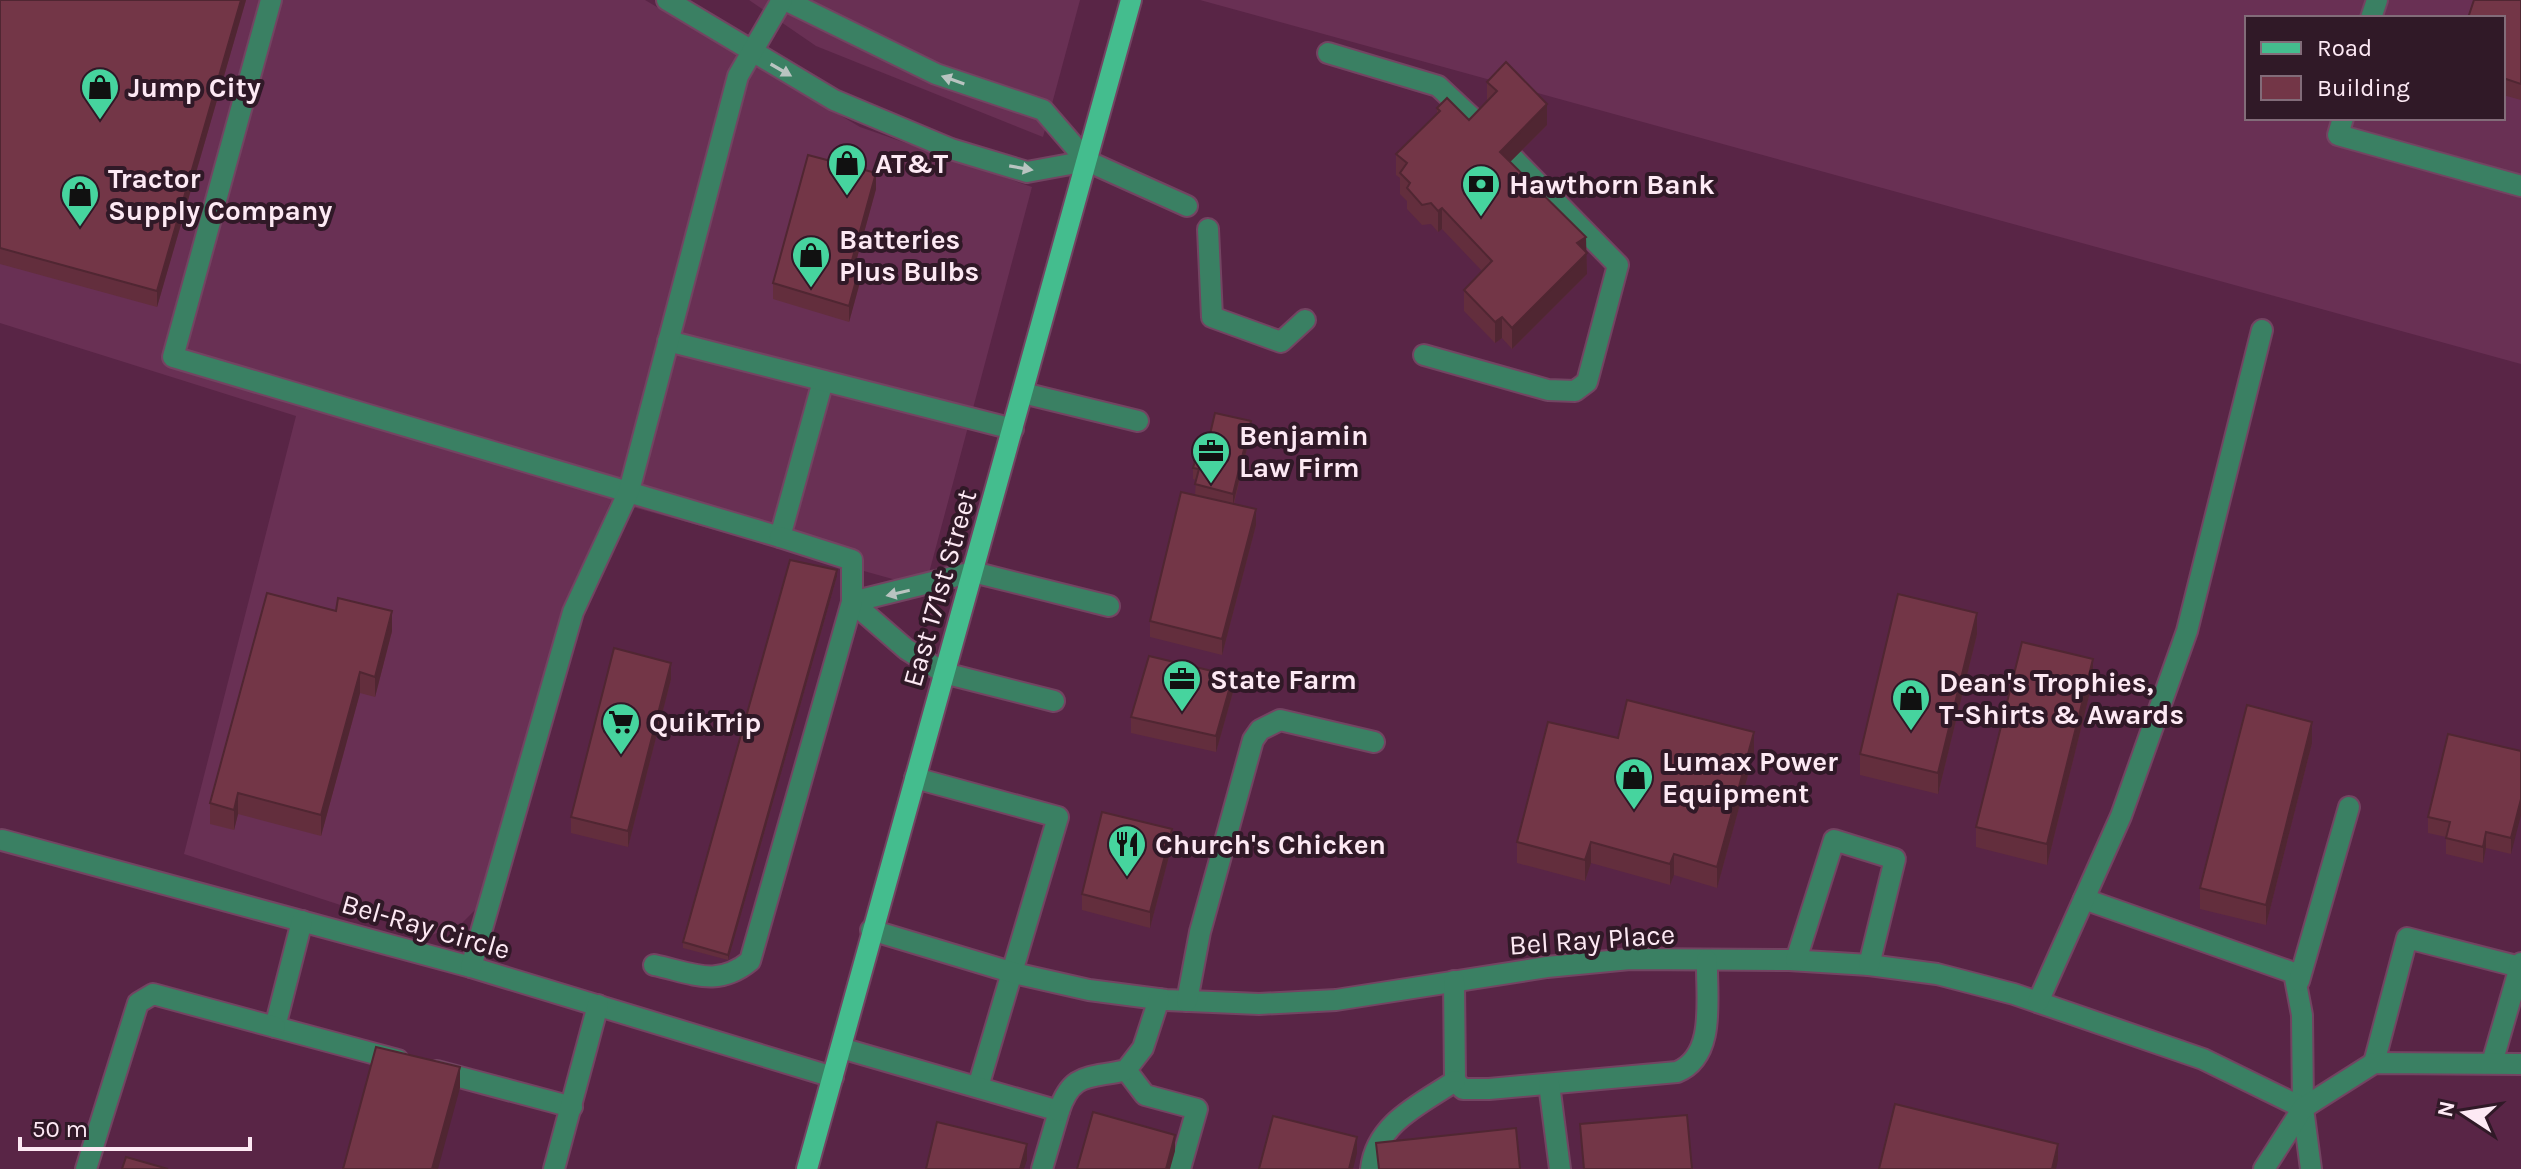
<svg xmlns="http://www.w3.org/2000/svg" width="2521" height="1169" viewBox="0 0 2521 1169" font-family="Karla,sans-serif">
<rect width="100%" height="100%" fill="#592546"/>
<g fill="#693054" fill-rule="evenodd">
<path d="M0,0H645L860,127L1032,187L925,588L611,501L562,610L482,903L462,923L432,935L184,854L296,416L0,323Z"/>
<path d="M749,0H1080L1043,137L816,46Z"/>
<path d="M1200,0H2521V364ZM2247,18H2503V118H2247Z"/>
</g>
<g fill="none" stroke-linecap="round" stroke-linejoin="round">
<defs>
<g id="minor">
<path d="M271,0L173,357L780,537L823,381"/>
<path d="M667,0L834,100L951,149L1027,172L1087,161"/>
<path d="M785,0L936,74L1043,110L1087,161L1187,206"/>
<path d="M2371,18L2377,0"/>
<path d="M1328,53L1438,86L1482,127"/>
<path d="M2343,118L2338,135L2521,186"/>
<path d="M1208,229L1212,317L1281,342L1305,320"/>
<path d="M668,341L1013,429"/>
<path d="M1424,355L1548,390L1575,391L1587,382L1618,265L1514,159"/>
<path d="M1023,393L1138,421"/>
<path d="M1054,701L944,673L906,649L852,602L973,572L1109,606"/>
<path d="M915,778L1058,817L978,1087"/>
<path d="M2,840L471,967L833,1077"/>
<path d="M2084,899L2294,973L2302,1015L2303,1108L2311,1169"/>
<path d="M302,921L275,1027L398,1060"/>
<path d="M871,930L1014,973L1089,990L1166,1000L1259,1004L1336,1000L1547,967L1630,959L1789,960L1869,965L1937,974L2014,994L2203,1059L2303,1108"/>
<path d="M1796,960L1834,840L1895,859L1869,965"/>
<path d="M654,965C692,973 717,988 750,961L852,602V560L780,537"/>
<path d="M471,967L573,612L629,491L738,76L782,0"/>
<path d="M1454,981L1455,1081L1463,1089H1489L1677,1072C1717,1056 1706,996 1707,960"/>
<path d="M2299,981L2349,807"/>
<path d="M1187,1001L1200,932L1253,740L1260,730L1280,720L1374,742"/>
<path d="M2038,1002L2121,816L2187,631L2262,330"/>
<path d="M841,1048L1059,1111L1042,1169"/>
<path d="M2374,1063L2407,938L2520,967"/>
<path d="M2492,1063L2521,963"/>
<path d="M1126,1070L1145,1095L1197,1109L1180,1169"/>
<path d="M437,1071L572,1107"/>
<path d="M1549,1084L1560,1169"/>
<path d="M1059,1111C1072,1071 1090,1079 1126,1070L1143,1048L1159,999"/>
<path d="M86,1169L138,1003L153,994L275,1027"/>
<path d="M554,1169L598,1005"/>
<path d="M1371,1169C1376,1123 1421,1104 1455,1081"/>
<path d="M2264,1169L2303,1108L2374,1063L2521,1064"/>
</g>
<path id="major" d="M807,1169L1131,0"/>
</defs>
<use href="#minor" stroke="#734462" stroke-width="24"/>
<use href="#major" stroke="#734462" stroke-width="24"/>
<use href="#minor" stroke="#3a8063" stroke-width="20"/>
<use href="#major" stroke="#44bd8e" stroke-width="20"/>
</g>
<g fill="#632e3d">
<path d="M0,0H246L157,307L0,264Z"/>
<path d="M2521,0V100L2503,95V18Z"/>
<path d="M1487,82L1547,125L1510,162L1586,252L1587,274L1512,349L1502,338L1495,343L1464,311V290L1482,271L1442,229L1438,232L1431,224L1422,225L1407,209V201L1400,194V178L1396,175V154L1437,114V108L1469,120L1487,101Z"/>
<path d="M876,189L855,265L860,282L849,322L773,299V283Z"/>
<path d="M1251,432L1234,504L1256,525L1222,655L1150,637V621L1195,495L1196,480L1193,479V468L1207,447Z"/>
<path d="M837,576L728,960L683,948V942Z"/>
<path d="M392,631L375,697L360,693L321,836L238,814L234,830L210,824V803Z"/>
<path d="M1977,634L1938,794L1860,775V754Z"/>
<path d="M671,679L628,847L571,833V817Z"/>
<path d="M2093,680L2047,865L1976,847V827Z"/>
<path d="M1233,692L1216,752L1131,733V717Z"/>
<path d="M1618,738L1754,753L1717,888L1674,875L1670,885L1591,863L1585,881L1517,863V842Z"/>
<path d="M2312,743L2266,925L2200,909V888Z"/>
<path d="M2521,751L2511,854L2486,848L2483,863L2446,854V837L2428,833V817Z"/>
<path d="M1172,845L1150,928L1082,910V894Z"/>
<path d="M1580,1124L1692,1169H1583Z"/>
</g>
<g fill="#502632">
<path d="M241,0H246L157,307V291Z"/>
<path d="M1547,104V125L1500,172V152Z"/>
<path d="M876,173V189L851,280V264Z"/>
<path d="M1442,208V229L1438,232V211Z"/>
<path d="M1586,237L1587,274L1512,349V328L1577,243Z"/>
<path d="M860,266V282L849,322V306Z"/>
<path d="M1502,317V338L1495,343V322Z"/>
<path d="M1251,421V432L1233,505V494Z"/>
<path d="M1256,509V525L1222,655V639Z"/>
<path d="M837,570V576L728,960V955Z"/>
<path d="M392,611V631L375,697V677Z"/>
<path d="M1977,613V634L1938,794V773Z"/>
<path d="M2093,659V680L2047,865V844Z"/>
<path d="M671,663V679L628,847V831Z"/>
<path d="M360,672V693L321,836V815Z"/>
<path d="M1233,676V692L1216,752V736Z"/>
<path d="M2312,722V743L2266,925V905Z"/>
<path d="M1754,732V753L1717,888V867Z"/>
<path d="M238,793V814L234,830V810Z"/>
<path d="M2521,799V815L2511,854V838Z"/>
<path d="M1172,829V845L1150,928V912Z"/>
<path d="M2486,832V848L2483,863V847Z"/>
<path d="M1591,842V863L1585,881V860Z"/>
<path d="M1674,854V875L1670,885V864Z"/>
<path d="M460,1067V1088L438,1169H432Z"/>
<path d="M1175,1135V1151L1170,1169H1166Z"/>
<path d="M1357,1137V1153L1353,1169H1349Z"/>
<path d="M1027,1144V1160L1024,1169H1020Z"/>
<path d="M2058,1144V1160L2056,1169H2052Z"/>
</g>
<g fill="#733647" stroke="#502632" stroke-width="2">
<path d="M0,0H241L157,291L0,248Z"/>
<path d="M2474,0H2521V84L2503,78V18H2468Z"/>
<path d="M1506,62L1547,104L1500,152L1586,237L1577,243L1587,253L1512,328L1502,317L1495,322L1464,290L1492,261L1442,208L1438,211L1431,203L1422,205L1407,188L1410,183L1400,173L1407,163L1396,154L1440,111L1437,108L1447,98L1469,120L1497,91L1487,82Z"/>
<path d="M808,155L876,173L851,264L860,266L849,306L773,283Z"/>
<path d="M1215,413L1251,421L1233,494L1195,484L1199,469L1193,468L1200,445L1207,447Z"/>
<path d="M1181,492L1256,509L1222,639L1150,621Z"/>
<path d="M790,560L837,570L728,955L683,942Z"/>
<path d="M267,593L336,611L338,598L392,611L375,677L360,672L321,815L238,793L234,810L210,803Z"/>
<path d="M1898,594L1977,613L1938,773L1860,754Z"/>
<path d="M2022,642L2093,659L2047,844L1976,827Z"/>
<path d="M614,648L671,663L628,831L571,817Z"/>
<path d="M1149,656L1233,676L1216,736L1131,717Z"/>
<path d="M1627,700L1754,732L1717,867L1674,854L1670,864L1591,842L1585,860L1517,842L1548,722L1618,738Z"/>
<path d="M2247,705L2312,722L2266,905L2200,888Z"/>
<path d="M2448,734L2521,751V799L2511,838L2486,832L2483,847L2446,838L2450,822L2428,817Z"/>
<path d="M1102,812L1172,829L1150,912L1082,894Z"/>
<path d="M376,1047L460,1067L432,1169H343Z"/>
<path d="M1895,1104L2058,1144L2052,1169H1879Z"/>
<path d="M1093,1112L1175,1135L1166,1169H1077Z"/>
<path d="M1687,1115L1692,1169H1584L1580,1124Z"/>
<path d="M1273,1116L1357,1137L1349,1169H1259Z"/>
<path d="M937,1122L1027,1144L1020,1169H926Z"/>
<path d="M1516,1128L1520,1169H1379L1376,1143Z"/>
<path d="M126,1157L168,1169H122Z"/>
</g>
<defs><path id="oneway-solid" d="M-6-.8H1V-3.2L6.5 0L1 3.2V.8H-6Z" transform="scale(2)"/></defs>
<g fill="#b9c4c1">
<use href="#oneway-solid" transform="translate(781 70) rotate(30)"/>
<use href="#oneway-solid" transform="translate(953 80) rotate(-161)"/>
<use href="#oneway-solid" transform="translate(1021 168) rotate(10)"/>
<use href="#oneway-solid" transform="translate(898 593) rotate(167)"/>
</g>
<defs>
<symbol id="shop-pin" viewBox="-11 -11 22 30"><path d="M0 17L-7.5 6A9.5 9.5 0 1 1 7.5 6Z" fill="#46d49e" stroke="#301927"/><path d="M-5-2.5h2.3a2.7 3.5 0 0 1 5.4 0H5L5.5 6h-11ZM-1.5-2.5h3a1.5 2.3 0 0 0-3 0Z" fill="#111"/></symbol>
<symbol id="bank-pin" viewBox="-11 -11 22 30"><path d="M0 17L-7.5 6A9.5 9.5 0 1 1 7.5 6Z" fill="#46d49e" stroke="#301927"/><path d="M-6-4H6V4H-6ZM0-2.3a2.3 2.3 0 1 0 0 4.6a2.3 2.3 0 1 0 0-4.6Z" fill="#111"/></symbol>
<symbol id="office-pin" viewBox="-11 -11 22 30"><path d="M0 17L-7.5 6A9.5 9.5 0 1 1 7.5 6Z" fill="#46d49e" stroke="#301927"/><path d="M-6-3h4V-5.5h4V-3h4V5H-6ZM-1-4.5V-3h2v-1.5ZM-6 0V1H6V0Z" fill="#111"/></symbol>
<symbol id="supermarket-pin" viewBox="-11 -11 22 30"><path d="M0 17L-7.5 6A9.5 9.5 0 1 1 7.5 6Z" fill="#46d49e" stroke="#301927"/><path d="M-6-5.5h2.5l.6 2H6L4.5 2H-2.5L-4.4-4H-6ZM-1.5 3.2a1.3 1.3 0 1 0 .1 0ZM3 3.2a1.3 1.3 0 1 0 .1 0Z" fill="#111"/></symbol>
<symbol id="restaurant-pin" viewBox="-11 -11 22 30"><path d="M0 17L-7.5 6A9.5 9.5 0 1 1 7.5 6Z" fill="#46d49e" stroke="#301927"/><path d="M-5-6h1v4h1v-4h1v4h1v-4h1v5L-1.5 .5V6h-2V.5L-5-1ZM5-6V6H3V1.5H1.5Q1.5-4 5-6Z" fill="#111"/></symbol>
</defs>
<g fill-rule="evenodd">
<use href="#shop-pin" x="78" y="65" width="44" height="60"/>
<use href="#shop-pin" x="825" y="141" width="44" height="60"/>
<use href="#bank-pin" x="1459" y="162" width="44" height="60"/>
<use href="#shop-pin" x="58" y="172" width="44" height="60"/>
<use href="#shop-pin" x="789" y="233" width="44" height="60"/>
<use href="#office-pin" x="1189" y="429" width="44" height="60"/>
<use href="#office-pin" x="1160" y="657" width="44" height="60"/>
<use href="#shop-pin" x="1889" y="676" width="44" height="60"/>
<use href="#supermarket-pin" x="599" y="700" width="44" height="60"/>
<use href="#shop-pin" x="1612" y="755" width="44" height="60"/>
<use href="#restaurant-pin" x="1105" y="822" width="44" height="60"/>
</g>
<g text-anchor="middle" stroke-width="8" stroke-linejoin="round" paint-order="stroke">
<g font-size="28" font-weight="bold" fill="#fde9f4" stroke="#301927" text-anchor="start">
<text x="128" y="97">Jump City</text>
<text x="875" y="173">AT&amp;T</text>
<text x="108" y="188">Tractor<tspan x="108" dy="32">Supply Company</tspan></text>
<text x="1509" y="194">Hawthorn Bank</text>
<text x="839" y="249">Batteries<tspan x="839" dy="32">Plus Bulbs</tspan></text>
<text x="1239" y="445">Benjamin<tspan x="1239" dy="32">Law Firm</tspan></text>
<text x="1210" y="689">State Farm</text>
<text x="1939" y="692">Dean's Trophies,<tspan x="1939" dy="32">T-Shirts &amp; Awards</tspan></text>
<text x="649" y="732">QuikTrip</text>
<text x="1662" y="771">Lumax Power<tspan x="1662" dy="32">Equipment</tspan></text>
<text x="1155" y="854">Church's Chicken</text>
</g>
<g font-size="28" fill="#fde9f4" stroke="#301927">
<text transform="translate(939 588) rotate(-74)" y="10">East 171st Street</text>
<text transform="translate(426 926) rotate(16)" y="10">Bel-Ray Circle</text>
<text transform="translate(1592 939) rotate(-4)" y="10">Bel Ray Place</text>
</g>
</g>
<rect x="2245" y="16" width="260" height="104" fill="#301927" stroke="#826c79" stroke-width="2"/>
<rect x="2261" y="42" width="40" height="12" fill="#44bd8e" stroke="#826c79" stroke-width="2"/>
<text x="2317" y="56" font-size="24" fill="#fde9f4">Road</text>
<rect x="2261" y="76" width="40" height="24" fill="#733647" stroke="#826c79" stroke-width="2"/>
<text x="2317" y="96" font-size="24" fill="#fde9f4">Building</text>
<g transform="translate(2465 1113) rotate(282)" stroke="#301927" stroke-width="6" paint-order="stroke">
<path d="M0-6L14 30L0 20L-14 30Z" fill="#fde9f4"/>
<text y="-12" font-size="22" font-weight="bold" text-anchor="middle" fill="#fde9f4">N</text>
</g>
<path d="M20 1137v12h230v-12" fill="none" stroke="#fde9f4" stroke-width="4"/>
<text x="32" y="1137" font-size="24" fill="#fde9f4" stroke="#301927" stroke-width="6" paint-order="stroke">50 m</text>
</svg>
